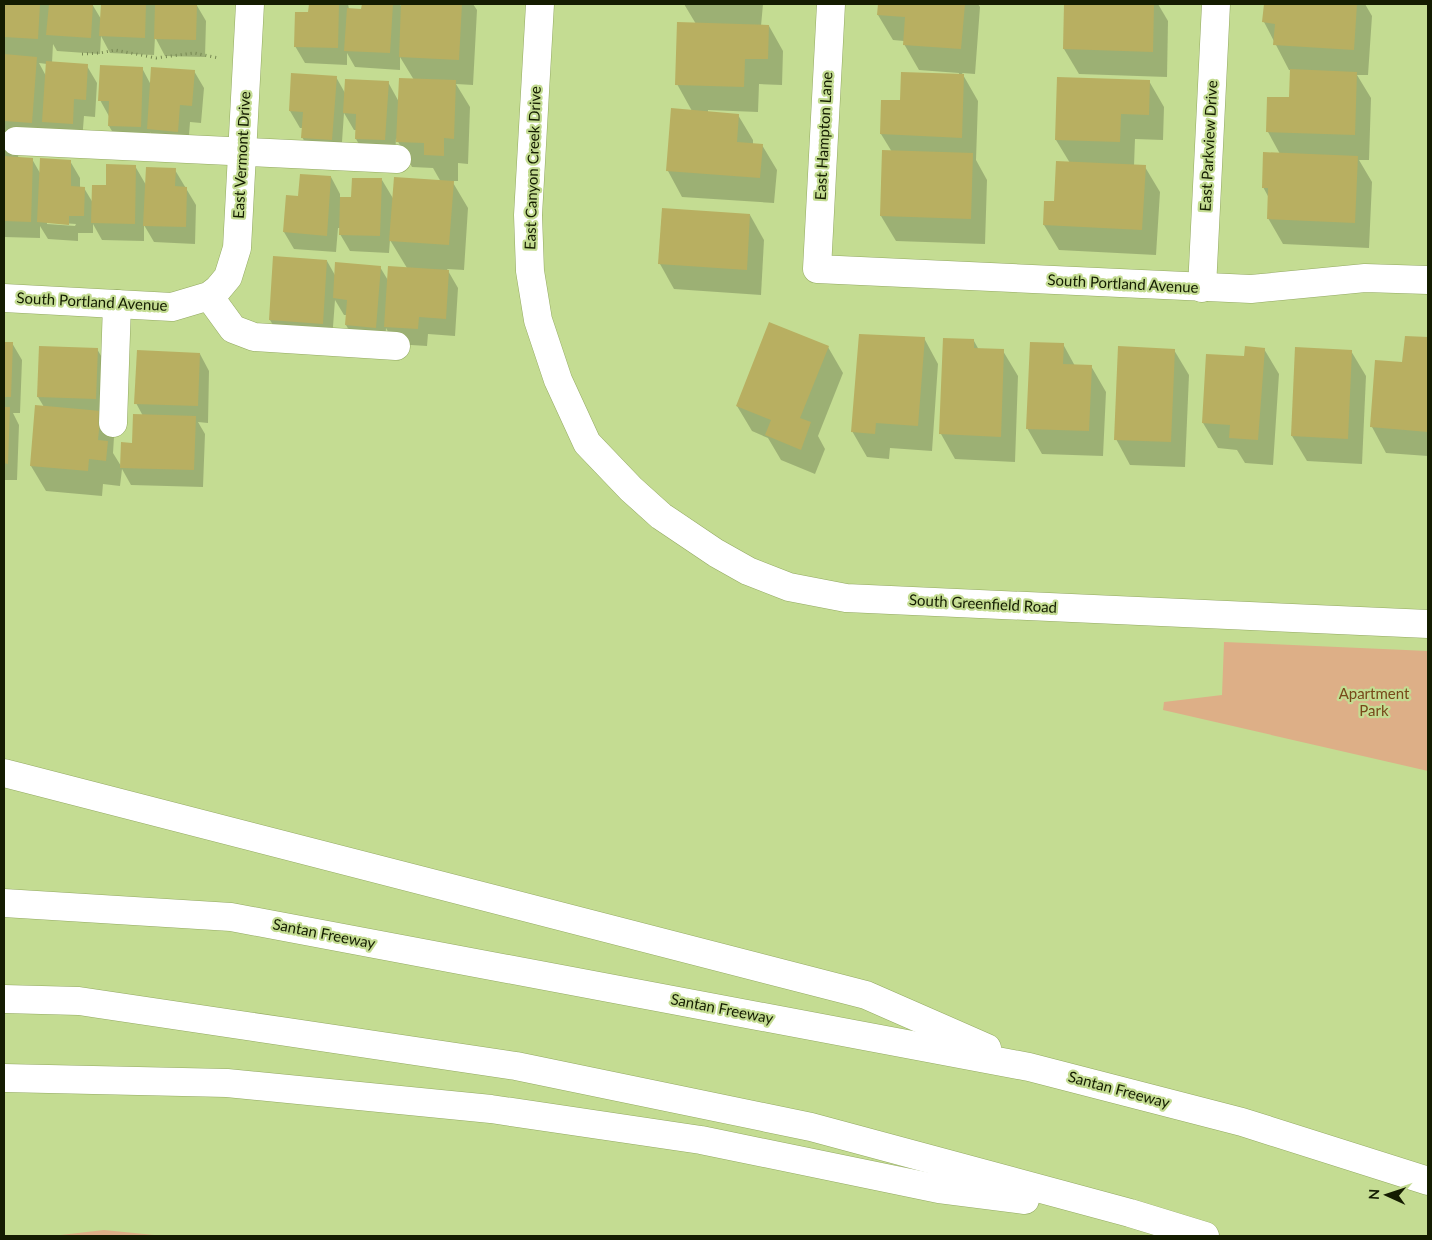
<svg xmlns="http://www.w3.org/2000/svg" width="1432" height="1240" viewBox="0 0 1432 1240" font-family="Lato,sans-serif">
<rect width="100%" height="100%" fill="#c4dc92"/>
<g fill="#ddaf87">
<path d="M1224,642L1428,651V771L1163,710L1164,702L1222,695Z"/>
<path d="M104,1230L164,1236H52Z"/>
</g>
<g fill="#0003" fill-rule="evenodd">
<path d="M4,4H92L101,19L102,4H196L206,21L205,57L165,56L155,37L154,55L110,53L101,36L100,54L57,51L53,44L52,63L87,66L97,83L95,117L84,116L82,141L19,146L18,158L32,159L40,173L70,161L80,178V188H84L93,203L107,187L135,166L146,185L175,170L196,205L195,244L154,242L144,225V241L102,240L93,224V233H78V241L48,239L40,226V238L4,237ZM39,63L47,64L46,76ZM47,222L76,224L75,226L47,224Z"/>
<path d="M310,4H348L349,9L363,10V4H400L402,8L403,4H473L477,10L473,85L456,84L470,107L468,164L458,163V181H452L468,208L464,270L447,269L458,288L455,336L428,334L427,346L395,344L386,328L385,344L356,342L346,325L347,315H344L335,300L332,340L280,337L270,320L327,261L336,277L380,267L389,282L407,268L390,240L389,253L350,251L340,234V228H338L336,252L294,249L284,232L287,197H300L331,177L340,194V198H353L382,180L394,200L441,182L433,168L412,167L396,138L395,157L366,156L356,139L357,130H354L344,113L341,156L312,154L302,137L303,128H300L290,111L336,77L345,93L388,82L399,102L414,80L400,57V70L355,67L347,53V65L305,63L295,46L310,14Z"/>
<path d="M684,4H763L761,26H769L783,51L782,85L759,84L758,112L708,110V112L738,115L753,140V144L762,145L777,170L774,203L682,197L668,171L672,110L692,111L677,84L696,24Z"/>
<path d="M879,4H978L980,7L975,74L962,73L978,101L976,160L987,180L985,244L896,241L881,216L892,152L881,134L901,102L959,75V73L919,70L904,44V41L893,40L878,15Z"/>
<path d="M1065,4H1158L1168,21L1167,77L1079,74L1064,49Z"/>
<path d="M1265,4H1365L1372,16L1368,75H1357L1371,98L1369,160H1359L1372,182L1369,248L1283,244L1268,218L1269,198L1263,187L1280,154L1268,132L1291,99L1292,70H1289L1264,22Z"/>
<path d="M142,68L151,85L194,71L204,88L201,123L190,122L188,148L158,146L150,132V144L119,143L109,126L110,118L100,100Z"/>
<path d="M1149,81L1164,107L1163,140L1135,139L1134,166L1145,167L1160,192L1156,255L1059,250L1044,225L1056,202L1070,163L1056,140Z"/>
<path d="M750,215L764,240L761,295L674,289L660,264Z"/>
<path d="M770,324L828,347L843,373L818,436L825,449L815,474L781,460L768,438L752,431L737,406Z"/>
<path d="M1406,337L1428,338V456L1386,453L1372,427L1376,361L1403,364Z"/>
<path d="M924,338L938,364L932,451L890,448L889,459L867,457L852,431Z"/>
<path d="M974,341L979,350L1003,351L1018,376L1015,462L955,459L941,434Z"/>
<path d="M4,343H12L22,360L20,413H13L19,425L17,480H4Z"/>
<path d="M1063,344L1075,366H1091L1106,392L1103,456L1042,454L1027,428Z"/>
<path d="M40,348L97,349L107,366L102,416L114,437L113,453L121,466L133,444L143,416L136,403L200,354L209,371L208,423L198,422L205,434L203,487L131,485L122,469L120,486L103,484L102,496L46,491L31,466L44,407L38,397Z"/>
<path d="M1264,349L1279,374L1273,465L1245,463L1237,450L1218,448L1203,423L1245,358Z"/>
<path d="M1174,350L1189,375L1185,467L1130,465L1116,439Z"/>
<path d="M1351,351L1366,376L1362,464L1307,461L1292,436Z"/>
</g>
<g fill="#b8af61">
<path d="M4,4H40L38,39L4,37Z"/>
<path d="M49,4H93L91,38L46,35Z"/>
<path d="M101,4H146L145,38L99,36Z"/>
<path d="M155,4H197L196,40L154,39Z"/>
<path d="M309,4H339L338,48L294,47L295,12H308Z"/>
<path d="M362,4H393L390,53L344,51L347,8L361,9Z"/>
<path d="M401,4H462L459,60L399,57Z"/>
<path d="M878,4H965L961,49L903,45L905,17L877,15Z"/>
<path d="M1064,4H1154L1153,52L1063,49Z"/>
<path d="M1264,4H1357L1354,50L1273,45L1275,24L1262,22Z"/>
<path d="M677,22L769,25L768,59H745L744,87L675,85Z"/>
<path d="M4,54L37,57L32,123L4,121Z"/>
<path d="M46,61L88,64L86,100L74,99L73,124L42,122Z"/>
<path d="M100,65L143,67L141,127L108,126L109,101H98Z"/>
<path d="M151,67L195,70L192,106L180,105L178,132L147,129Z"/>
<path d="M1290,69L1357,72L1355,135L1266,132L1267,97H1289Z"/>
<path d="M901,72L964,74L962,138L880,134L881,100H900Z"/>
<path d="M291,73L337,76L332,140L301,138L303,112L289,111Z"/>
<path d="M1057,77L1150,80L1149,115L1121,114L1120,142L1055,140Z"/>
<path d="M399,78L456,80L454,139L444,138V156L424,155V143L396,142Z"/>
<path d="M345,79L389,81L385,140L355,139L356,114L343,113Z"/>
<path d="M671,108L739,114L737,142L763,144L760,178L666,171Z"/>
<path d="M882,150L973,153L971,219L880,216Z"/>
<path d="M1263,152L1358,156L1355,223L1267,219L1268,188H1262Z"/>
<path d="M4,156L33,158L31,222L4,221Z"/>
<path d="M40,158L71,160V186L85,187L84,216H69V225L37,222Z"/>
<path d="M1056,161L1146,165L1142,230L1043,225L1044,201H1054Z"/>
<path d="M106,164L136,165L135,224L91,223L92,185H106Z"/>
<path d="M146,167L176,168L175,186L187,187L186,227L143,226Z"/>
<path d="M300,174L331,176L327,236L283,232L286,195L298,196Z"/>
<path d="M394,177L454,181L449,245L389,241Z"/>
<path d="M352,178H382L380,236L339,235L340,197H351Z"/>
<path d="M662,208L750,214L747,270L658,264Z"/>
<path d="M273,256L327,260L323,324L269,320Z"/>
<path d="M335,262L381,266L376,328L345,325L347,300L333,298Z"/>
<path d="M388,266L449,270L446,319L419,317L418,329L384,327Z"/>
<path d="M769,322L829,346L800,418L811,422L801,450L765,435L771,420L736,406Z"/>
<path d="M859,334L925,337L918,426L876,423L875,434L851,432Z"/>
<path d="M1405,336L1428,337V432L1370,427L1375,360L1402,362Z"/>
<path d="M943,338L974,339V348L1004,349L1001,437L939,434Z"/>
<path d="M4,342H13L11,397H4Z"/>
<path d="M1030,342L1064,343L1063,364L1092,365L1089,431L1026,429Z"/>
<path d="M39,346L98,348L96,399L37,397Z"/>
<path d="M1118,346L1175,349L1171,442L1114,440Z"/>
<path d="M1245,346L1265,348L1258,440L1229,438L1230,425L1202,423L1206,354L1244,356Z"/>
<path d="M1295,347L1352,350L1348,439L1291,436Z"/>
<path d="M137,350L200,353L198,406L134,404Z"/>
<path d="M35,405L101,411L98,440L108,441L106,461L89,459L88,471L30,466Z"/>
<path d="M4,407H10L8,464L4,463Z"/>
<path d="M133,414L196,416L194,470L120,468L121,442L132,443Z"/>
</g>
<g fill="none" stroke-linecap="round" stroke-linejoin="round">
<defs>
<g id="minor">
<path d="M540,4L528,215L530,271L538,320L558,380L587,443L631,489L661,516L716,553L748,571L789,587L846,598L1428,624"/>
<path d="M831,4L817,269L1251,289L1365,278L1428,280"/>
<path d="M16,141L397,159"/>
<path d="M1202,288L1216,4"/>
<path d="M209,296L233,329L254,337L396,346"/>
<path d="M4,298L172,307L209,296L218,289L228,277L237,248L250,4"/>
<path d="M113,423L117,304"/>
</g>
<g id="highway">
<path d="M4,773L866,995L987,1048"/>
<path d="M4,903L231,917L1029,1067L1242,1122L1428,1181"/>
<path d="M4,999L79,1001L516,1066L811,1127L1130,1213L1205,1236"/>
<path d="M4,1078L227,1083L491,1109L701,1140L939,1189L1025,1200"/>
</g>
</defs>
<use href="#minor" stroke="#93a961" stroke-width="29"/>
<use href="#highway" stroke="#93a961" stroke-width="29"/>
<path stroke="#768752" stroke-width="3" stroke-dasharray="1 4" stroke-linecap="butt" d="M82,54L100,53L115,50L156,58L194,53L219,58"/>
<use href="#minor" stroke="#fff" stroke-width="28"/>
<use href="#highway" stroke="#fff" stroke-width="28"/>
</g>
<g text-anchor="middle" stroke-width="4.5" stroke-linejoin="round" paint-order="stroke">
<g font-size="15" fill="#141c01" stroke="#c4dc92">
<text transform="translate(824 136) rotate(-87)" y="5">East Hampton Lane</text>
<text transform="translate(1209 146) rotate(-87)" y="5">East Parkview Drive</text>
<text transform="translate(242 155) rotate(-87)" y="5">East Vermont Drive</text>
<text transform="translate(533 168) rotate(-88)" y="5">East Canyon Creek Drive</text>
<text transform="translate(1123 284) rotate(3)" y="5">South Portland Avenue</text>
<text transform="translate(92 302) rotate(3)" y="5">South Portland Avenue</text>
<text transform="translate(983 604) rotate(3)" y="5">South Greenfield Road</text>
<text transform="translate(324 934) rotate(11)" y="5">Santan Freeway</text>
<text transform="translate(722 1009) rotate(11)" y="5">Santan Freeway</text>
<text transform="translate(1119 1090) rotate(15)" y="5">Santan Freeway</text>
</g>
<g font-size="15" fill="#77491a" stroke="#c4dc92">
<text x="1374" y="699">Apartment<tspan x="1374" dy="17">Park</tspan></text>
</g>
</g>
<rect width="1432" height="1240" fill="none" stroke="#141c01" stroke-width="10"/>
<g transform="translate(1387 1195) rotate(273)" stroke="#c4dc92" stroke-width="4" paint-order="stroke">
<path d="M0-4L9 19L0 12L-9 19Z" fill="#141c01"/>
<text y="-8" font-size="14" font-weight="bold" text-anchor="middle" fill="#141c01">N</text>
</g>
</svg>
